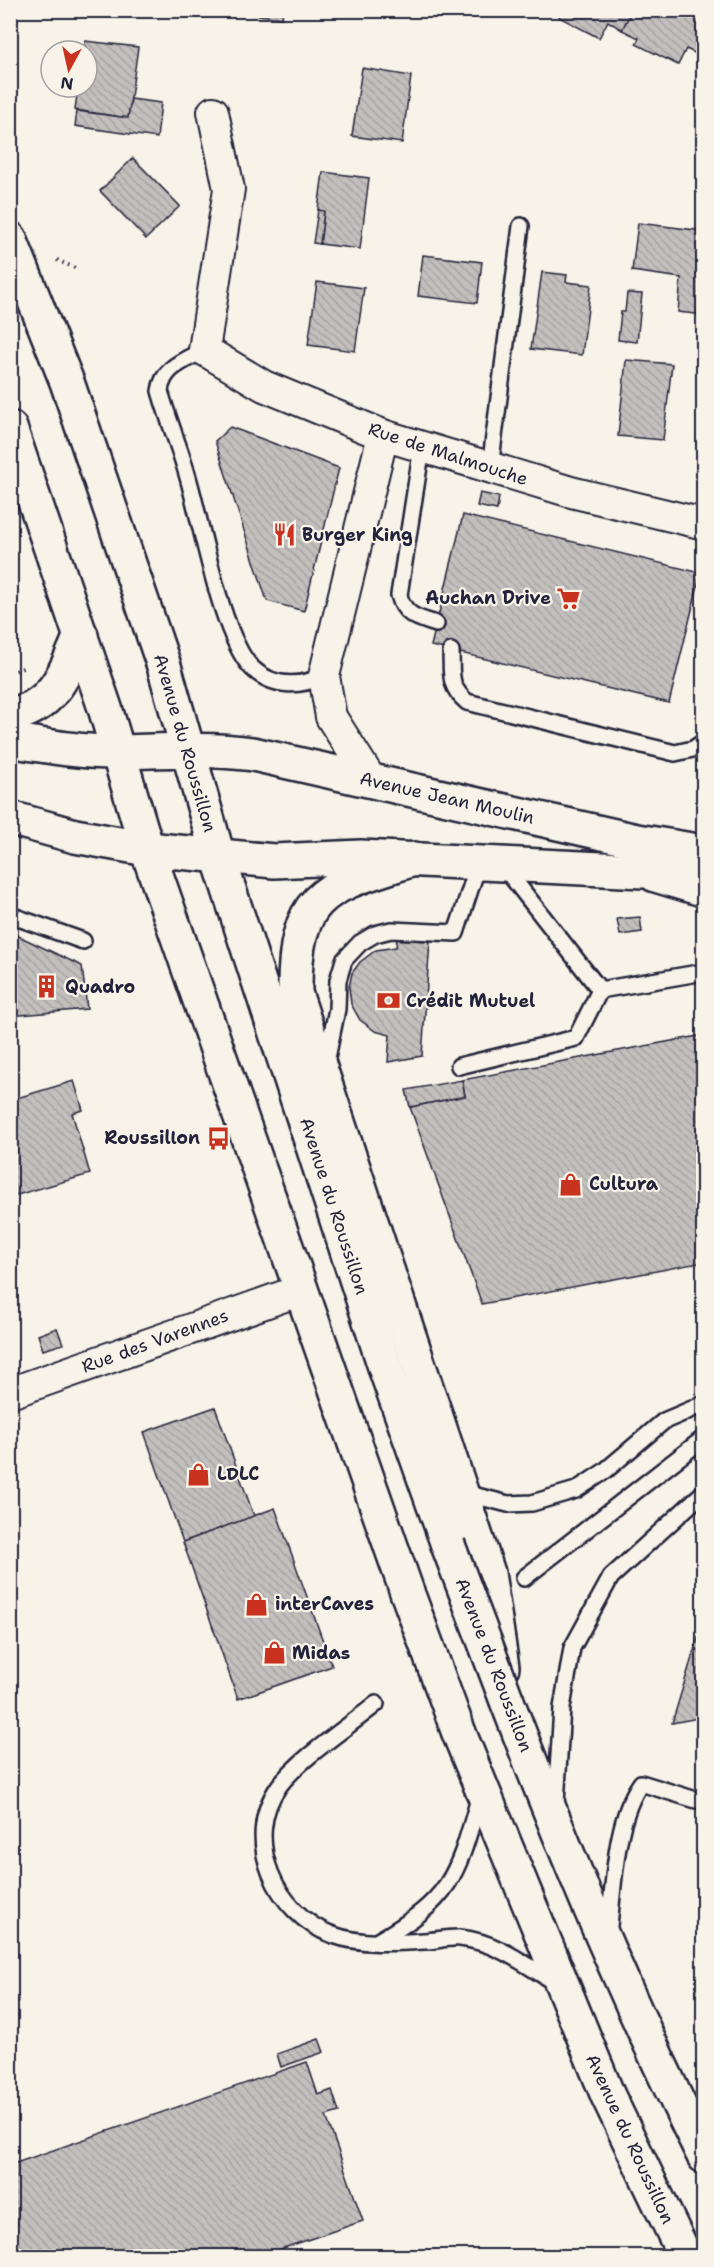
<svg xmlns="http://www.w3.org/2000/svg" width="714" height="2267" viewBox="0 0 714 2267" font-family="'Shantell Sans',sans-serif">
<defs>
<pattern id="building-back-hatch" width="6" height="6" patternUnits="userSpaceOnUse" patternTransform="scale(1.5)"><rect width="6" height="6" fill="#c2bfbd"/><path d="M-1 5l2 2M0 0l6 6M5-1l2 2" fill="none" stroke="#a6a4a3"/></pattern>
</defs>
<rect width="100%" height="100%" fill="#f7f3e8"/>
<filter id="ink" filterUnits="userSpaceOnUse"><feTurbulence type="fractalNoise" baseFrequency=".0167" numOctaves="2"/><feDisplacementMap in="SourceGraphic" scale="12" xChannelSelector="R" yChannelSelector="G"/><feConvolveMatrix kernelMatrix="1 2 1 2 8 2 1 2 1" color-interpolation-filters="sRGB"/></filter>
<g filter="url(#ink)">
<g fill="url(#building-back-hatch)" stroke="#22223b" stroke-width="1.5">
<path d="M216,10H283L282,18Z"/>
<path d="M562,10H632L622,30L608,21L599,38L559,17Z"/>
<path d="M632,10H704V45L699,55L686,49L678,65L636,44L639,38L622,30Z"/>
<path d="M85,41L138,47L128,118L75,110L78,87H87Z"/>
<path d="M362,68L411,76L402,143L352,136Z"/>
<path d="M131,99L161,103L157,138L75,126L77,111L128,118Z"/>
<path d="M133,158L180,206L146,239L100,191Z"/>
<path d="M323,172L369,178L360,249L320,244L324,211L318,210Z"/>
<path d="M318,210L324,211L320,244L313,243Z"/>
<path d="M638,223L704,231V315L678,312L681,278L632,271Z"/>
<path d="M423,255L482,262L477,303L418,296Z"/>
<path d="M542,272L567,275L566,282L591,285L582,355L531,349Z"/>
<path d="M317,282L364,288L355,351L308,345Z"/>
<path d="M627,293L642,294L637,342L618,340L621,312H625Z"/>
<path d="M626,360L672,364L663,440L618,436Z"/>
<path d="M230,427L339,468L304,611L267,601L215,441Z"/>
<path d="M480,493L499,497L497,510L477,506Z"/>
<path d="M463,515L701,573L669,703L431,646Z"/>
<path d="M640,917L642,932L620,935L617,919Z"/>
<path d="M10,932L82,966L87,1009L10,1016Z"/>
<path d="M397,939L430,941L422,1056L388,1062L390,1035L375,1031L360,1020L351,1004L349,987L352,973L360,962L376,950L396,947Z"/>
<path d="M704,1035V1262L482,1304L410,1107L465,1096L462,1080Z"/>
<path d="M462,1080L465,1096L410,1107L406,1090Z"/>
<path d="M74,1081L83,1110L72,1113L90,1174L10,1197V1100Z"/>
<path d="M57,1328L63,1344L43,1350L38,1335Z"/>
<path d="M215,1407L254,1516L183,1542L144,1432Z"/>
<path d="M275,1508L332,1666L238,1699L183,1542Z"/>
<path d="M704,1618V1717L672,1723Z"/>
<path d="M319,2039L324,2052L281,2067L277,2054Z"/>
<path d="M307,2062L318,2095L332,2090L339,2112L326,2116L363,2221L260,2256H10V2165Z"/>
</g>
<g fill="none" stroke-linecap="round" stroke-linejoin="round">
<defs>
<g id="lane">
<path d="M204,350C184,361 163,367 160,391C168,419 179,446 187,474C201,520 221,637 252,668C273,688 299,687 324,676"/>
<path d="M422,447L399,595C404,616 418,618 436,624"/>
<path d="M490,468L521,226"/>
<path d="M451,651C452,674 448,686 467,702L675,753L693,749L704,742"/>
<path d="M504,867L600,990L704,972"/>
<path d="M651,883L704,899"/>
<path d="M10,915L83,941"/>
<path d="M326,1063L337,1009L338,980L344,960L360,943L375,934L391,930L456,933L479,862"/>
<path d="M459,1066L576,1038L600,990"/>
<path d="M461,1492L508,1504L532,1503L576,1490L605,1471L664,1421L704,1404"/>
<path d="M524,1578L704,1438"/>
<path d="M376,1704C348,1727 300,1758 279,1786C241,1839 276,1915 333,1935C361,1945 395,1943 424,1941C435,1941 448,1937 460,1938C497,1942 526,1965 557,1984"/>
<path d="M556,1803L562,1708L572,1648L611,1577L704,1492"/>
<path d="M608,1934C614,1888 614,1821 641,1783L696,1800"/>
<path d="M378,1941C454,1897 457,1875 480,1795"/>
</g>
<g id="street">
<path d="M213,112L229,189L204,350L264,386L383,435L571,492L704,524"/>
<path d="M371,780L331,717L324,676L383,435"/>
<path d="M10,1393L301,1290"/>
</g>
<g id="secondary">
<path d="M10,715C54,708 66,671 81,635"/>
<path d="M10,740C46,746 84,753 120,752C165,751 208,748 253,754L637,841L704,852"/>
<path d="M10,818L75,836L147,849L274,861L361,857L704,874"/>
<path d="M414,859C327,887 294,890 295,993L488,1573L502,1667"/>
</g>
<g id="primary">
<path d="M10,239L67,382L164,666L218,856L387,1373L448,1545"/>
<path d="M10,428L105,708L147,849L407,1592"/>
<path d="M507,1701C566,1856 630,2007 704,2156"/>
<path d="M459,1733L608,2096L685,2256"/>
</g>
</defs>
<use href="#lane" stroke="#22223b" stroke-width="20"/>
<use href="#street" stroke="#22223b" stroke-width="34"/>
<use href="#secondary" stroke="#22223b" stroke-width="38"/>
<use href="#primary" stroke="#22223b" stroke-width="38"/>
<g stroke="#22223b" stroke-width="4" stroke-dasharray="1.5 4.5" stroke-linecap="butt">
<path d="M57,260L77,269"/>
<path d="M10,673L25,667"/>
</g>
<use href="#lane" stroke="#f7f3e8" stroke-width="15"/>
<use href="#street" stroke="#f7f3e8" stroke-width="30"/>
<use href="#secondary" stroke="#f7f3e8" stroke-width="33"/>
<use href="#primary" stroke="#f7f3e8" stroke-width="33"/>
<defs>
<g id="primary-bridge">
<path d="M448,1545L507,1701"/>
<path d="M407,1592L459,1733"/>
</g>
</defs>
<use href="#primary-bridge" stroke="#22223b" stroke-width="38" stroke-linecap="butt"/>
<use href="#primary-bridge" stroke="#f7f3e8" stroke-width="33"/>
</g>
</g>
<defs>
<symbol id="restaurant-bare" viewBox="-9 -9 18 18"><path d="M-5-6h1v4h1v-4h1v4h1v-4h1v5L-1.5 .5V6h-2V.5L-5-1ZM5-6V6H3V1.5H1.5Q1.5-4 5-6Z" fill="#c8321e" stroke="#f7f3e8" stroke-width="2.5" paint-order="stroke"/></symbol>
<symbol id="supermarket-bare" viewBox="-9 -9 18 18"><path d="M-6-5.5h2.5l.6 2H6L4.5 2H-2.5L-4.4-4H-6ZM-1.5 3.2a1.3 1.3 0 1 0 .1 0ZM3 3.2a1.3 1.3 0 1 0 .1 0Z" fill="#c8321e" stroke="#f7f3e8" stroke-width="2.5" paint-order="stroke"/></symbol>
<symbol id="building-bare" viewBox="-9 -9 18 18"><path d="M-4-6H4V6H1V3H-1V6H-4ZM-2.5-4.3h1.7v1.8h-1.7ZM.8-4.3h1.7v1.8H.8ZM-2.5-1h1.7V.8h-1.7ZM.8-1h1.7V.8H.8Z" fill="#c8321e" stroke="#f7f3e8" stroke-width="2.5" paint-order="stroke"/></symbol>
<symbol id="bank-bare" viewBox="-9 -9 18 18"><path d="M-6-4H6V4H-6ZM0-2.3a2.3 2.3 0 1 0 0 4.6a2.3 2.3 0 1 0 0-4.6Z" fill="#c8321e" stroke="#f7f3e8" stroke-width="2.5" paint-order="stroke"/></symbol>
<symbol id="bus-bare" viewBox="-9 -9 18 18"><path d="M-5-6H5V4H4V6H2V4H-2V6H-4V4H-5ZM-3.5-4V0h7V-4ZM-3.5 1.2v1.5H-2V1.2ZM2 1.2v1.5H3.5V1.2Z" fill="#c8321e" stroke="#f7f3e8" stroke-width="2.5" paint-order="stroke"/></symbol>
<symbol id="shop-bare" viewBox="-9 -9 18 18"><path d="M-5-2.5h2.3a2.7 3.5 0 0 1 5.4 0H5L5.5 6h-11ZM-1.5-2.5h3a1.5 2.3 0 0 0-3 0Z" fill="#c8321e" stroke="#f7f3e8" stroke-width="2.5" paint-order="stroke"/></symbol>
</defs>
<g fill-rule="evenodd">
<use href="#restaurant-bare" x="268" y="518" width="33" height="33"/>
<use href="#supermarket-bare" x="552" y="582" width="33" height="33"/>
<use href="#building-bare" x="30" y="970" width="33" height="33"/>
<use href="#bank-bare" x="372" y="984" width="33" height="33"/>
<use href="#bus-bare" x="202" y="1122" width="33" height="33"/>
<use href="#shop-bare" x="554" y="1168" width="33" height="33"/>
<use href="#shop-bare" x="182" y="1458" width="33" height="33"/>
<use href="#shop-bare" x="240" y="1588" width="33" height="33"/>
<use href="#shop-bare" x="258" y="1636" width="33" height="33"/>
</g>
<g text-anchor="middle" stroke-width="4.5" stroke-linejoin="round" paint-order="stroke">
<g font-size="18" fill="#22223b" stroke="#f7f3e8">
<text transform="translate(448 454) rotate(18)" y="6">Rue de Malmouche</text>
<text transform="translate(185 743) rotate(74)" y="6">Avenue du Roussillon</text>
<text transform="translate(447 798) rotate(13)" y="6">Avenue Jean Moulin</text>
<text transform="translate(334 1206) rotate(72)" y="6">Avenue du Roussillon</text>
<text transform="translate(155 1341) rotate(-20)" y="6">Rue des Varennes</text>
<text transform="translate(494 1665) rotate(69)" y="6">Avenue du Roussillon</text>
<text transform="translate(630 2139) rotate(65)" y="6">Avenue du Roussillon</text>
</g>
<g font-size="18" font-weight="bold" fill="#22223b" stroke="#f7f3e8" text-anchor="start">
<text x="302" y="541">Burger King</text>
<text x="551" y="604" text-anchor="end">Auchan Drive</text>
<text x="65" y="993">Quadro</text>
<text x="406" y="1007">Crédit Mutuel</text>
<text x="200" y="1144" text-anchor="end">Roussillon</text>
<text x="589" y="1190">Cultura</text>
<text x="217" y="1480">LDLC</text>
<text x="275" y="1610">interCaves</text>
<text x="292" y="1659">Midas</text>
</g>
</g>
<rect width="714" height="2267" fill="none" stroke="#f7f3e8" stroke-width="36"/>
<rect x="18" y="18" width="678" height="2231" fill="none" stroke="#22223b" stroke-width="2" filter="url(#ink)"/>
<g transform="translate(69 69) rotate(188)"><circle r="28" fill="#f7f3e8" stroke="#a29fa3" stroke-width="1.5"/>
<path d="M0-4.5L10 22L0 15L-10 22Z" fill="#c8321e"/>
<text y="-9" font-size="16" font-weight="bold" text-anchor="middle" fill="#22223b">N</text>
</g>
</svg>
